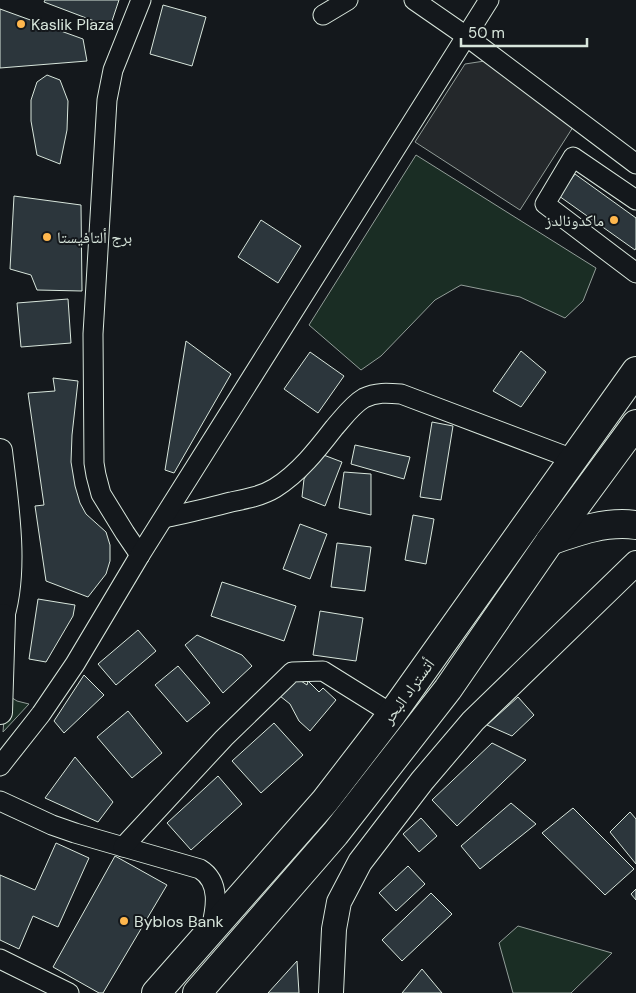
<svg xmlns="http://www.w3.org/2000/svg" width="636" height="993" viewBox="0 0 636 993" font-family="'DM Sans','Noto Naskh Arabic',sans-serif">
<rect width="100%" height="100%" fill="#14181c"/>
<g fill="#1a2d24" stroke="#939e99">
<path d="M416,155L596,268L583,301L565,318L520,297L461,285L435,300L381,356L361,370L309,325Z"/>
<path d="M6,694L17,701L29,704L3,732Z"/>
<path d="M518,926L612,953L571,993H513L499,943Z"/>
</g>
<path fill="#24282b" stroke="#939e99" d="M491,60L575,124L520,210L415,142L465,64Z"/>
<g fill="#2c363c" stroke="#d8e6dc">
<path d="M45,0H119L110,27L44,2Z"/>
<path d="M163,5L206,17L192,66L150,54Z"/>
<path d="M0,9L83,39L87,61L0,68Z"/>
<path d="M47,75L60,80L68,101L67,130L60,164L37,155L31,121V100L37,82Z"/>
<path d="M575,174L636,218V248L635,250L559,196Z"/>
<path d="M14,196L81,205L82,291L37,290L31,275L10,269Z"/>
<path d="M261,220L301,246L278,283L238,257Z"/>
<path d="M68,299L71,343L21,347L17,303Z"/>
<path d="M186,341L231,374L174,473L165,470Z"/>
<path d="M521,351L546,372L521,407L493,391Z"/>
<path d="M310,352L344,376L318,413L284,389Z"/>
<path d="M53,378L78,381L72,435L71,462L75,486L80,503L86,514L106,532L110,545V561L106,574L88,597L46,581L35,506L44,505L28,393L55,391Z"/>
<path d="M432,422L453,426L441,500L420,497Z"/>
<path d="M355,445L410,457L404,479L351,464Z"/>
<path d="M321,454L342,462L325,506L302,497L304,479Z"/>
<path d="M344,472L371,474V515L339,508Z"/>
<path d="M413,515L434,519L426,564L405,560Z"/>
<path d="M300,524L327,534L310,579L283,569Z"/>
<path d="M337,543L371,547L365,591L331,587Z"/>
<path d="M222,582L296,606L284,641L211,616Z"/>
<path d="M38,599L75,605L73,616L46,662L29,659Z"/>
<path d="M320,611L363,618L356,661L313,655Z"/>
<path d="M138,630L156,651L116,685L98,664Z"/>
<path d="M197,635L242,655L252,666L223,693L185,645Z"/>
<path d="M178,666L210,703L187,722L155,685Z"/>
<path d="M84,675L104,695L64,733L54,721Z"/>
<path d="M298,679L307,685L308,681L319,692L323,688L336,700L310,731L299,721L290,704L280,696Z"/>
<path d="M518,697L534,715L512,736L487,725Z"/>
<path d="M128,711L162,753L132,778L97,737Z"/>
<path d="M274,723L303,755L261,793L232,761Z"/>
<path d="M492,743L526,760L457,826L432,800Z"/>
<path d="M75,757L113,802L98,822L45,798Z"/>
<path d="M218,776L242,804L191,850L167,823Z"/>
<path d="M511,803L536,824L480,869L461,846Z"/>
<path d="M573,808L634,869L605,895L542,833Z"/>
<path d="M630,812L636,819V864L610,832Z"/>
<path d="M421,818L437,836L419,852L403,834Z"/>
<path d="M56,843L89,858L58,927L33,916L19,949L0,940V875L35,890Z"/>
<path d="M115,856L167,885L103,993H99L53,967Z"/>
<path d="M408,866L425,884L396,911L379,893Z"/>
<path d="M636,889V900L631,894Z"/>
<path d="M431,893L452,914L402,961L382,940Z"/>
<path d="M297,961L299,993H268Z"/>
<path d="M422,969L442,993H402Z"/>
</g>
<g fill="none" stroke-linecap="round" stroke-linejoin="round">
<defs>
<g id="minor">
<path d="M414,0L466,36L636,164"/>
<path d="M323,15L348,0"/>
<path d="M636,200L573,157L545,204L636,273"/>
<path d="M164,518C186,513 209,508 231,502C246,499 262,496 275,488C299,473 317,450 334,428C343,418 352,405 364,398C376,392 388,393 401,394L573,459"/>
<path d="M140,555L125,533L101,494L96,475L94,463L93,334L107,100L113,70L141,0"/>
<path d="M0,766L41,714L75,664L140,555L489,0"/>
<path d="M0,801L52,825L75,833L200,869C221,882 216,908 211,929"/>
<path d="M123,847L224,738L292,672L323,671L392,714"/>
<path d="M0,959L69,993"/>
</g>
<g id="major">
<path d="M0,451C6,503 18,573 0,623"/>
<path d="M0,712L3,616"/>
<path d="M331,993L334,929L339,902L360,862L422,781L473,721L636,563"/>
</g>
<g id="highway">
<path d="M550,541C578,531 606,521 636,525"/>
<path d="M156,993L325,801L392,714L636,371"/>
<path d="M197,993L335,834L448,689L550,541L636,424"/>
</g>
</defs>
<use href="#minor" stroke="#d8e6dc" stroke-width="21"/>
<use href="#major" stroke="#d8e6dc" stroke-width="26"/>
<use href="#highway" stroke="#d8e6dc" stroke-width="30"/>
<use href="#minor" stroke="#14181c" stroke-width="19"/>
<use href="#major" stroke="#14181c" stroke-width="24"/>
<use href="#highway" stroke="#14181c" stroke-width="28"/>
</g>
<g fill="#ffb74d" stroke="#14181c" stroke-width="2">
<circle cx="21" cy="24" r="5"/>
<circle cx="614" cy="220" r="5"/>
<circle cx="47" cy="237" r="5"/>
<circle cx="124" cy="921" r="5"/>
</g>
<g text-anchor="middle" stroke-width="4" stroke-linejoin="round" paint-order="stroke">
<g font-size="16" fill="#d8e6dc" stroke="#14181c" text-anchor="start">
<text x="31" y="30">Kaslik Plaza</text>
<text x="604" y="226" text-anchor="end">ماكدونالدز</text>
<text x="57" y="243">برج ألتافيستا</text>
<text x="134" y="927">Byblos Bank</text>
</g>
<g font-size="16" fill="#d8e6dc" stroke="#14181c">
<text transform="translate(408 691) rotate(-54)" y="6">أتستراد البحر</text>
</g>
</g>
<path d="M461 38v8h126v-8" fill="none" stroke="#d8e6dc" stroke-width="2.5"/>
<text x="468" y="38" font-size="15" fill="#d8e6dc" stroke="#14181c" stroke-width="4" paint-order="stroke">50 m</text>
</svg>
